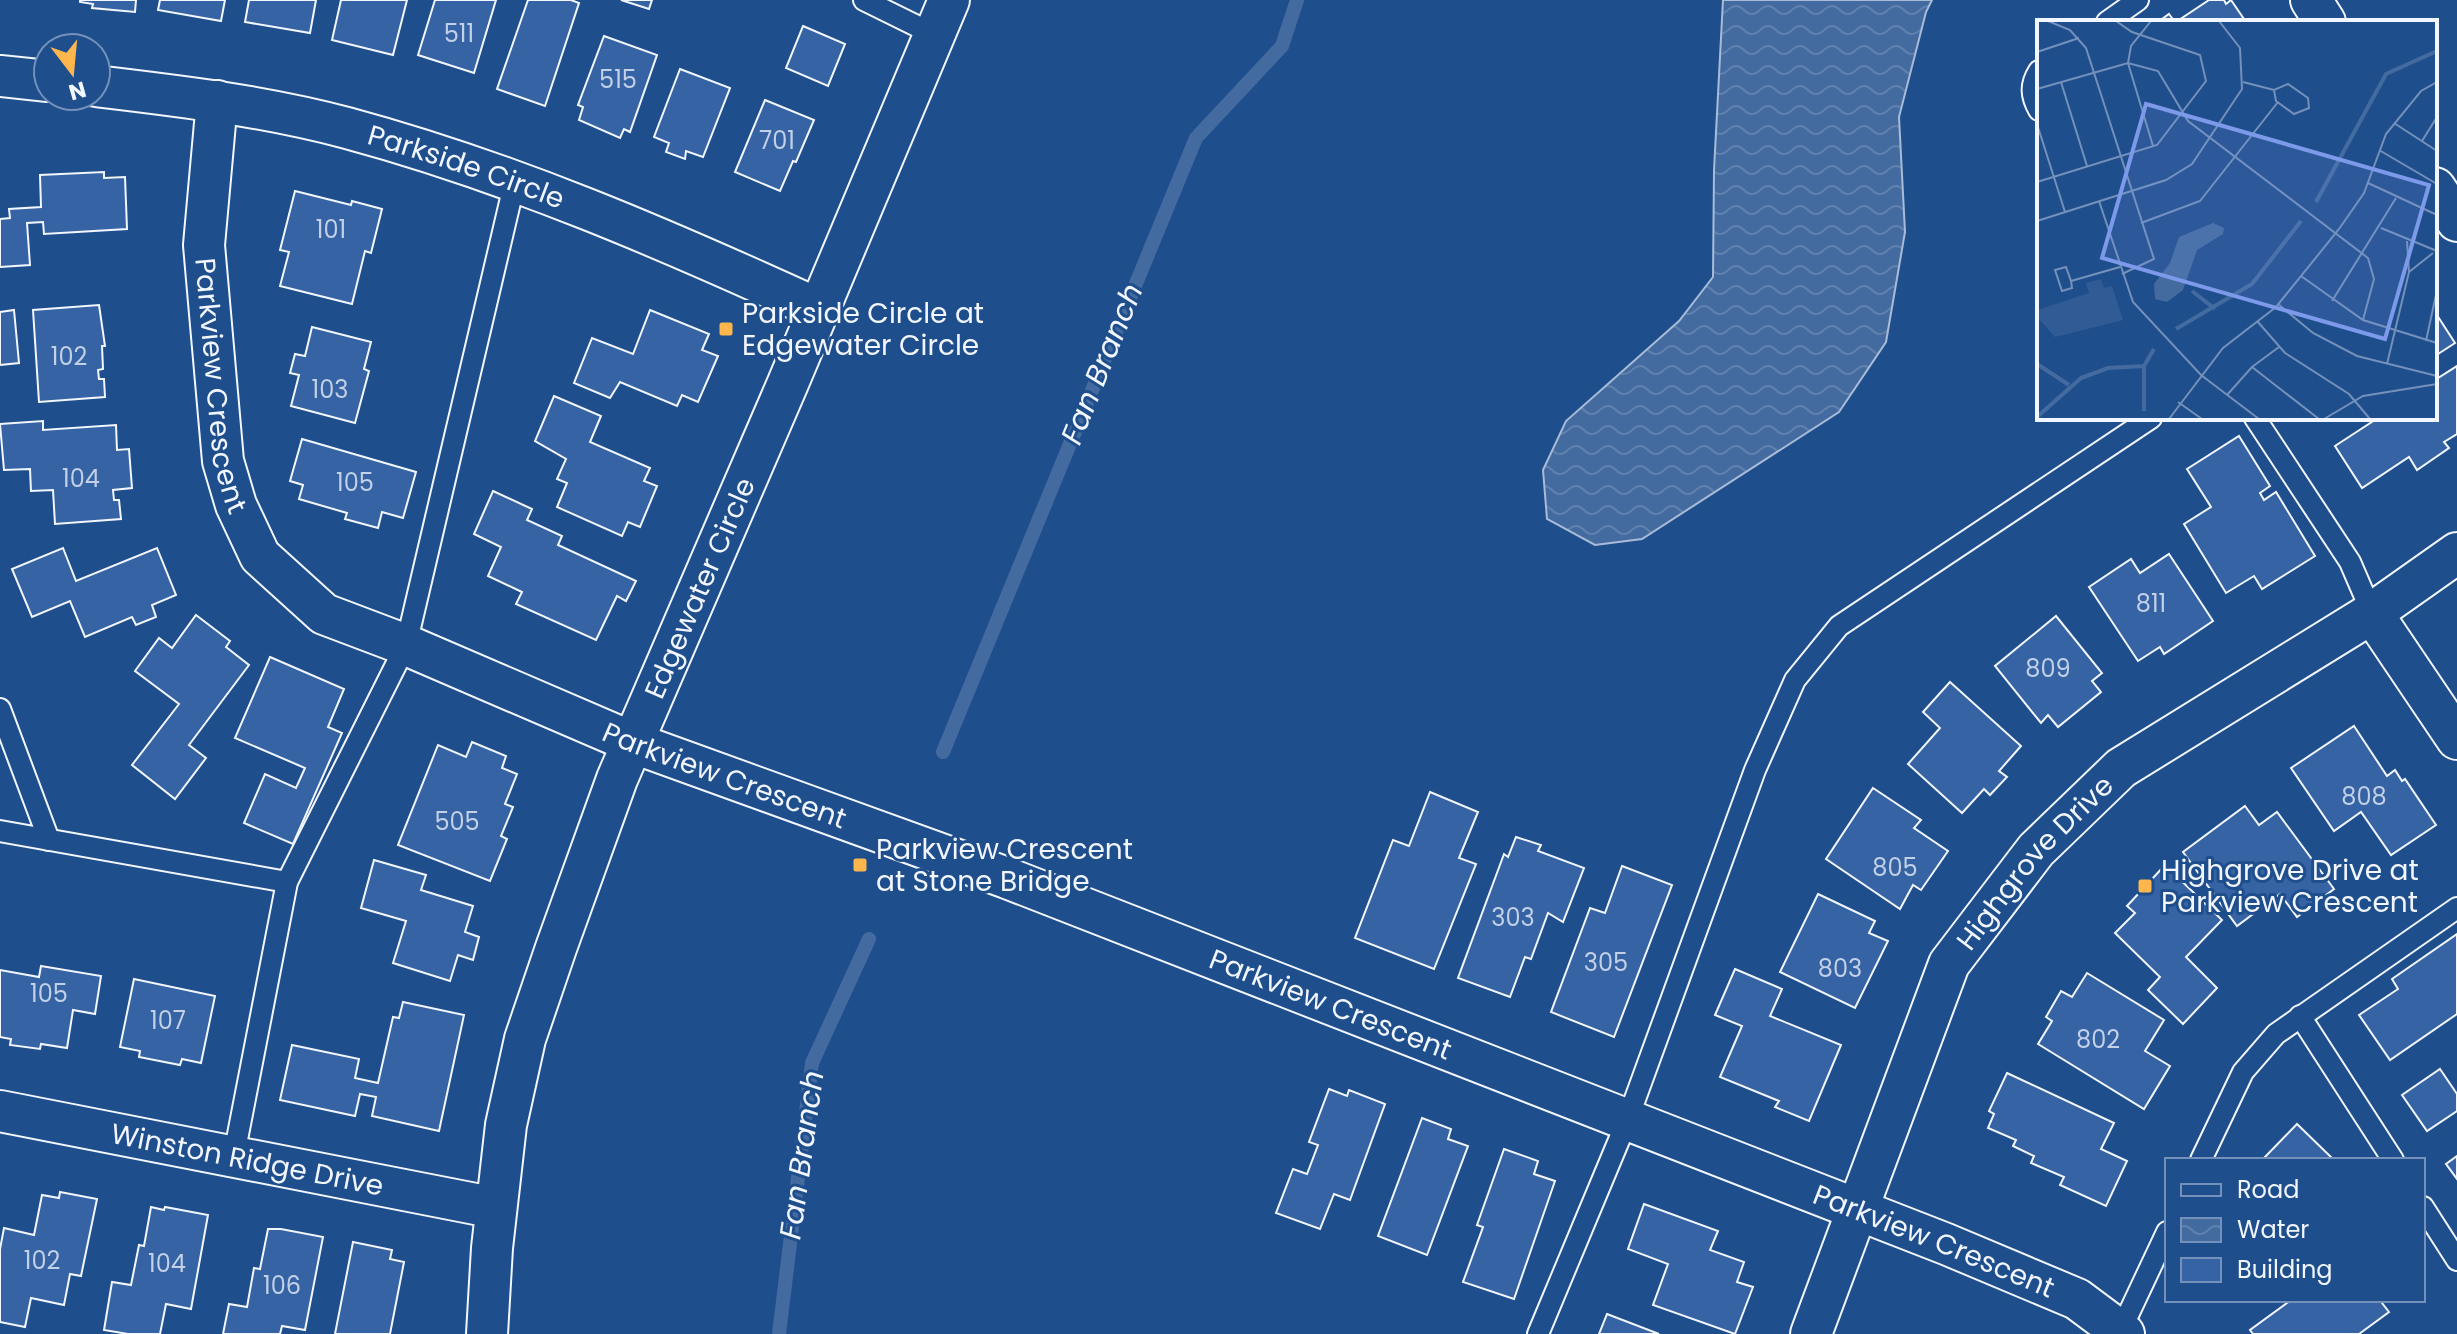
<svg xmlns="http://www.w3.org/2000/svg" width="2457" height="1334" viewBox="0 0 2457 1334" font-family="Poppins,sans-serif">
<defs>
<pattern id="water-waves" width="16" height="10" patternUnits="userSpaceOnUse" patternTransform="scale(2)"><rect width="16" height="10" fill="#446ba0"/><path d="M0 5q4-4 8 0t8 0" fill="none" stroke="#5f81ae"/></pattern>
</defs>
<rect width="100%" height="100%" fill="#1f4e8c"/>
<path fill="url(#water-waves)" stroke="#a8bbd7" stroke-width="2" d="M1723,0H1932L1926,12L1899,117L1905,232L1886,342L1839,412L1642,539L1595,545L1547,519L1543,470L1566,421L1679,321L1713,277L1714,170Z"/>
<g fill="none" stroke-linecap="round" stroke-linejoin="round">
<g stroke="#446ba0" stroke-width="14">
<path d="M943,752L1196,138L1282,46L1297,0"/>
<path d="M779,1334L812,1063L869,939"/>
</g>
</g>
<g fill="#3563a3" stroke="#f2f6ff" stroke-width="2">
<path d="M80,0H136L135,12L92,8L93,4L80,2Z"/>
<path d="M160,0H225L221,21L158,10Z"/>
<path d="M249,0H316L310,33L245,22Z"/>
<path d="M341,0H407L393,55L332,40Z"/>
<path d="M435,0H496L474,73L418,55Z"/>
<path d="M528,0H571L579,3L545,106L497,89Z"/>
<path d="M621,0H652L649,9Z"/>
<path d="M2209,0H2224L2226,4L2231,0L2246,22H2176Z"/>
<path d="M2169,14L2175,22H2158Z"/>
<path d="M803,26L845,44L828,86L786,68Z"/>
<path d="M604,36L657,55L630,132L624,129L620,138L579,120L583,107L578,105Z"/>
<path d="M680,69L730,88L703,157L686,151L685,159L666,152L669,143L654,137Z"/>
<path d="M765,100L814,120L796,162L793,161L780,191L735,172Z"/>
<path d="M104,172V178L125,177L127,229L44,234L43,222L27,223L30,265L0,267V219L10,218L9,209L41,207L40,175Z"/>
<path d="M295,191L351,205L352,201L382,209L371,253L365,251L352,304L280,286L289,252L280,250Z"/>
<path d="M99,305L105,346H102L103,369L98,370L99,379H104L105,397L39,402L33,310Z"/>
<path d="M14,310L19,363L0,365V312Z"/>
<path d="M650,310L709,334L702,350L718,356L698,402L682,395L677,406L620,382L610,398L574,383L592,338L633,354Z"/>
<path d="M2435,312L2455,343L2435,356Z"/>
<path d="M312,327L371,342L364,369L369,371L355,423L291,406L299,375L290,373L295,354L305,356Z"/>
<path d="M2457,366V434L2444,442L2449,448L2417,470L2409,457L2362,488L2335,446L2378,418H2435V380Z"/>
<path d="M554,396L601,416L590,442L650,468L644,481L657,486L640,527L628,522L622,536L557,507L567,483L557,479L566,459L535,441Z"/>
<path d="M43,421V430L116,425L117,450L129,449L132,488L113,490L114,500H119L121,519L55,524L53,490L31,491L30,469L4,470L0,424Z"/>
<path d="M2239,436L2270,486L2260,493L2264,500L2276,492L2315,556L2262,589L2254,576L2226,593L2184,524L2211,507L2187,469Z"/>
<path d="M302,439L416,472L403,518L382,512L378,528L345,519L347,513L299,499L303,485L290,481Z"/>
<path d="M493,491L532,509L527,520L562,536L558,545L636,581L626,601L617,596L596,640L516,604L522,592L488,576L501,547L474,534Z"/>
<path d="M63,548L76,581L157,548L176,595L152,605L156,617L136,625L132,617L85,637L70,601L32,617L12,569Z"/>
<path d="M2169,554L2213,621L2164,654L2160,647L2138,661L2089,587L2131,559L2140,573Z"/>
<path d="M196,615L230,641L226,647L249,665L189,745L206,758L175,799L132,765L179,704L135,671L159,638L172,648Z"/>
<path d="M2056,616L2102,673L2092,681L2101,692L2058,727L2048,715L2041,723L1995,666Z"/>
<path d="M270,657L344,689L328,727L342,733L293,844L244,823L265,774L296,788L305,768L235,738Z"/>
<path d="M1950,682L2021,746L1999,771L2007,777L1990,795L1984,789L1962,813L1908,764L1940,728L1923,712Z"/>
<path d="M2354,726L2387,776L2395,770L2402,781L2405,779L2436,825L2391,855L2361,812L2334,831L2291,768Z"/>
<path d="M472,742L506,756L502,768L517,774L505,804L513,807L501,836L507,839L490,881L398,845L438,745L466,757Z"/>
<path d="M1873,788L1921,820L1914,828L1948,851L1921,890L1913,885L1900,909L1826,859Z"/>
<path d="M1430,792L1478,812L1459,858L1476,864L1434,969L1355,938L1393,840L1409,846Z"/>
<path d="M2245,806L2259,825L2277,812L2334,889L2297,917L2280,894L2237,926L2183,852Z"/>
<path d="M1516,837L1541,845L1538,851L1584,868L1563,922L1548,913L1531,959L1525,957L1510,997L1458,978L1504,854L1508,857Z"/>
<path d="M374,860L426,875L421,890L473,906L465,932L479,937L473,960L458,955L450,981L393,963L406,921L361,908Z"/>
<path d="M2165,865L2222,920L2186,957L2217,988L2183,1024L2148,990L2160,977L2115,933L2135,913L2127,906Z"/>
<path d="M1622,866L1672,885L1614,1037L1551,1012L1590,908L1605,913Z"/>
<path d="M1818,894L1875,921L1869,933L1888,941L1855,1008L1780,972Z"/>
<path d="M2457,934V1014L2390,1060L2359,1015L2398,989L2392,979Z"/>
<path d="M41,966L101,976L95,1014L73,1010L67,1048L41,1044L40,1049L10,1045L11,1039L0,1037V970L39,977Z"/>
<path d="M1735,969L1782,989L1770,1016L1841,1045L1809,1121L1775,1107L1779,1101L1720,1077L1742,1026L1715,1015Z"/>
<path d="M2087,973L2164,1020L2145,1051L2170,1066L2144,1109L2038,1044L2052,1021L2046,1017L2061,991L2072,997Z"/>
<path d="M134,979L215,996L201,1063L182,1059L180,1065L139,1057L140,1051L120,1047Z"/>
<path d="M403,1002L464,1015L439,1131L372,1116L376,1097L360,1094L355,1116L280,1100L292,1045L359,1059L355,1078L378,1083L393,1017L399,1018Z"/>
<path d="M2440,1069L2457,1094V1111L2427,1131L2402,1095Z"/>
<path d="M2007,1073L2114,1123L2101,1149L2127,1161L2106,1206L2060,1185L2064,1177L2031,1163L2034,1156L2013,1146L2016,1140L1988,1128L1994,1114L1989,1111Z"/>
<path d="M1329,1089L1347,1096L1349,1090L1385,1104L1350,1200L1334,1194L1320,1229L1276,1213L1293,1169L1307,1174L1318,1145L1309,1142Z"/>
<path d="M1422,1118L1451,1129L1448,1139L1468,1146L1427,1255L1378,1236Z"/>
<path d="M2297,1124L2334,1160L2263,1159Z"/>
<path d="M1504,1149L1538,1161L1534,1174L1555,1181L1514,1299L1463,1282L1483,1227L1477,1225Z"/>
<path d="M2457,1156V1179L2446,1164Z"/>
<path d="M60,1192L97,1199L81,1276L70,1274L64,1305L31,1298L25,1327L0,1322V1249L4,1228L34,1235L42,1195L59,1198Z"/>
<path d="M1644,1204L1718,1231L1710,1250L1744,1262L1737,1282L1753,1287L1735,1334L1653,1305L1668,1264L1628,1249Z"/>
<path d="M151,1207L164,1210L165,1207L208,1215L191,1309L166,1304L160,1334H128L104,1330L112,1282L131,1285L139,1245L144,1246Z"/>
<path d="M268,1229H281L323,1237L305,1330L282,1326L280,1334H223L229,1304L247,1307L254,1268L260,1269Z"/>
<path d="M353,1242L392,1250L390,1259L404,1262L390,1334H335Z"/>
<path d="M2291,1300H2386L2382,1303L2389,1312L2359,1334H2253L2250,1330Z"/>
<path d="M1607,1314L1659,1334H1599Z"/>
</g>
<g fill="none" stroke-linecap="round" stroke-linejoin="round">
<defs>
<g id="service">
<path d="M864,0L935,35"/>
<path d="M2107,22L2138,0"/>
<path d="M2039,71C2030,85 2031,96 2039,110"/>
<path d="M2255,418L2350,562L2372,613"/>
<path d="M0,709L49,840"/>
<path d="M0,831L287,882"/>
<path d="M2300,1016L2393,1160"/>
<path d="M234,1155L287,882L406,645L515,181"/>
<path d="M2201,1160L2243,1072L2276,1034L2457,908"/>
<path d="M2423,1207L2457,1260"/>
<path d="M1538,1334L1627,1121L1755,770L1795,680L1839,626L2151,418"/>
<path d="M2119,1334L2167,1232"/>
</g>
<g id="minor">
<path d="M2311,0L2325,22"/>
<path d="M0,76L48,81"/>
<path id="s1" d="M96,86C180,96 265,106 347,128C510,172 665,239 818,309"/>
<path id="s2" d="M217,101L204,245L223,461L236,505L260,556L324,614L406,645L634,743L1007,878L1946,1244L2077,1299L2124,1334"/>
<path d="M2435,188L2457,221"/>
<path d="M2372,613L2457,739"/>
<path id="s3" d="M0,1111L496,1208"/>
<path id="s4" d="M487,1334L492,1248L506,1125L525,1039L556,948L617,779L788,383L949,0"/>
<path id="s5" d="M1811,1334L1949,964L2036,850L2121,768L2372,613L2457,553"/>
</g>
</defs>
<use href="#service" stroke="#f2f6ff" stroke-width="24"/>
<use href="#minor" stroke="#f2f6ff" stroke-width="44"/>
<use href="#service" stroke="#1f4e8c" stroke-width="20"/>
<use href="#minor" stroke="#1f4e8c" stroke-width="40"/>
</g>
<g fill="#ffb74d" stroke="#1f4e8c" stroke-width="3">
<rect x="718" y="321" width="16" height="16" rx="4"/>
<rect x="852" y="857" width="16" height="16" rx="4"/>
<rect x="2137" y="878" width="16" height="16" rx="4"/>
</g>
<g text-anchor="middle" stroke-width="6" stroke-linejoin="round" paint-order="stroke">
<g font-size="24" fill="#c3d1e8">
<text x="459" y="42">511</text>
<text x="618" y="88">515</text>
<text x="777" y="149">701</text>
<text x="331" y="238">101</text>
<text x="69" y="365">102</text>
<text x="330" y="398">103</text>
<text x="81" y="487">104</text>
<text x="355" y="491">105</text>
<text x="2151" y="612">811</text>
<text x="2048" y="677">809</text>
<text x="2364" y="805">808</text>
<text x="457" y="830">505</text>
<text x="1895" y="876">805</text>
<text x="1513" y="926">303</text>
<text x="1606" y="971">305</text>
<text x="1840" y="977">803</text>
<text x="49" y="1002">105</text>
<text x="168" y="1029">107</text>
<text x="2098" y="1048">802</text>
<text x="42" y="1269">102</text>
<text x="167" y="1272">104</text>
<text x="282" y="1294">106</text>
</g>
<g font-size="28" fill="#f2f6ff" stroke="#1f4e8c">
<text dy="10" stroke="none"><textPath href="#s1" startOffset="380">Parkside Circle</textPath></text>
<text dy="10" stroke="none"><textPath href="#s2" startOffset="286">Parkview Crescent</textPath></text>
<text dy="10" stroke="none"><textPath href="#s4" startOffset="782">Edgewater Circle</textPath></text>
<text dy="10" stroke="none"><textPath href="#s2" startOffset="982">Parkview Crescent</textPath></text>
<text dy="10" stroke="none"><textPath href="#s5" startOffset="528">Highgrove Drive</textPath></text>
<text dy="10" stroke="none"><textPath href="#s2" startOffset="1630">Parkview Crescent</textPath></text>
<text dy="10" stroke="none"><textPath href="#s3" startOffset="252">Winston Ridge Drive</textPath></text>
<text dy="10" stroke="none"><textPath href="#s2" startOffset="2278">Parkview Crescent</textPath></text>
</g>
<g font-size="28" fill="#f2f6ff" stroke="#1f4e8c" text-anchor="start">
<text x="742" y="323">Parkside Circle at<tspan x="742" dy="32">Edgewater Circle</tspan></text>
<text x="876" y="859">Parkview Crescent<tspan x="876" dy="32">at Stone Bridge</tspan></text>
<text x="2161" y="880">Highgrove Drive at<tspan x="2161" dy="32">Parkview Crescent</tspan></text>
</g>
<g font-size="30" font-style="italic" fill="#f2f6ff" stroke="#1f4e8c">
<text transform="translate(1102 364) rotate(-68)" y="10">Fan Branch</text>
<text transform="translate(802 1155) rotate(-82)" y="10">Fan Branch</text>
</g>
</g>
<g transform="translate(2037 20)">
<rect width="400" height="400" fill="#1f4e8c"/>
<path d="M64,259L67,268L75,266L86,300L18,317L0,297V290L52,273L49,263Z" fill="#305b95"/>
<path d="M176,203L187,208L186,214L160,230L146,270L130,282L118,279L117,264L133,243L142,217Z" fill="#446ba0"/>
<path fill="none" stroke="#446ba0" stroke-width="4" d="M279,182L349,54L400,31M155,271L178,289M139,309L215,264L264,201M0,344L32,365M107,391V346L117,329M0,397L44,358L71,348L107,346"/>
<path fill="none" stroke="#7391ba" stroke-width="2" d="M11,1L33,10L49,28L117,239L85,254M114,1L94,26L91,43L116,126M0,32L42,18M24,62L50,146M206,62L237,70L251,64L271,78L272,88L257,94L239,81L237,70M0,69L91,43L121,51L151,101L331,238L337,259L326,300M357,103L400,131M0,104L28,192M385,121L400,97M342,130L400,164M0,162L120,125L169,61L163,35L95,12L79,1M331,163L400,195M62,181L96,282L164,355L222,399M0,201L129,160L155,144L205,69L203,28L182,1M104,203L163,181L241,82M344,208L400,231M370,221L372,252M264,256L326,300L400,323M34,261L35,268L25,271L18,250L29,247L34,261L83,247M295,281L359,178M241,284L276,313L320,336L400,356M221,302L248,333L312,374L333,399M389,321L400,270M350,344L372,252L396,233M215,347L282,399M190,375L215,347L242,327M141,382L165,399M132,399L186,328L239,287L302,209L327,173L349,114L384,71L400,62M287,399L326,376L400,364"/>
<path fill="#7d9aea" fill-opacity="0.15" stroke="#7d9aea" stroke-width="4" d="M109,84L392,165L348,319L65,238Z"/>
<rect width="400" height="400" fill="none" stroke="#f2f6ff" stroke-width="4"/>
</g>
<rect x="2165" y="1158" width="260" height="144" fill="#1f4e8c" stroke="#7391ba" stroke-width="2"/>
<rect x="2181" y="1184" width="40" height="12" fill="#1f4e8c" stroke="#7391ba" stroke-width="2"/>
<text x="2237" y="1198" font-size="24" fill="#f2f6ff">Road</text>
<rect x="2181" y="1218" width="40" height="24" fill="url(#water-waves)" stroke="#7391ba" stroke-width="2"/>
<text x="2237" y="1238" font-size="24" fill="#f2f6ff">Water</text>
<rect x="2181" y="1258" width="40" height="24" fill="#3563a3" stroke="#7391ba" stroke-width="2"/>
<text x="2237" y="1278" font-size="24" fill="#f2f6ff">Building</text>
<g transform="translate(72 72) rotate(164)"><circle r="38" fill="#1f4e8c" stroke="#7391ba" stroke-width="2"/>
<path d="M0-6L14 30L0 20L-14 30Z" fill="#ffb74d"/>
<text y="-12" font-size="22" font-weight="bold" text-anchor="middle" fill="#f2f6ff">N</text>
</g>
</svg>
